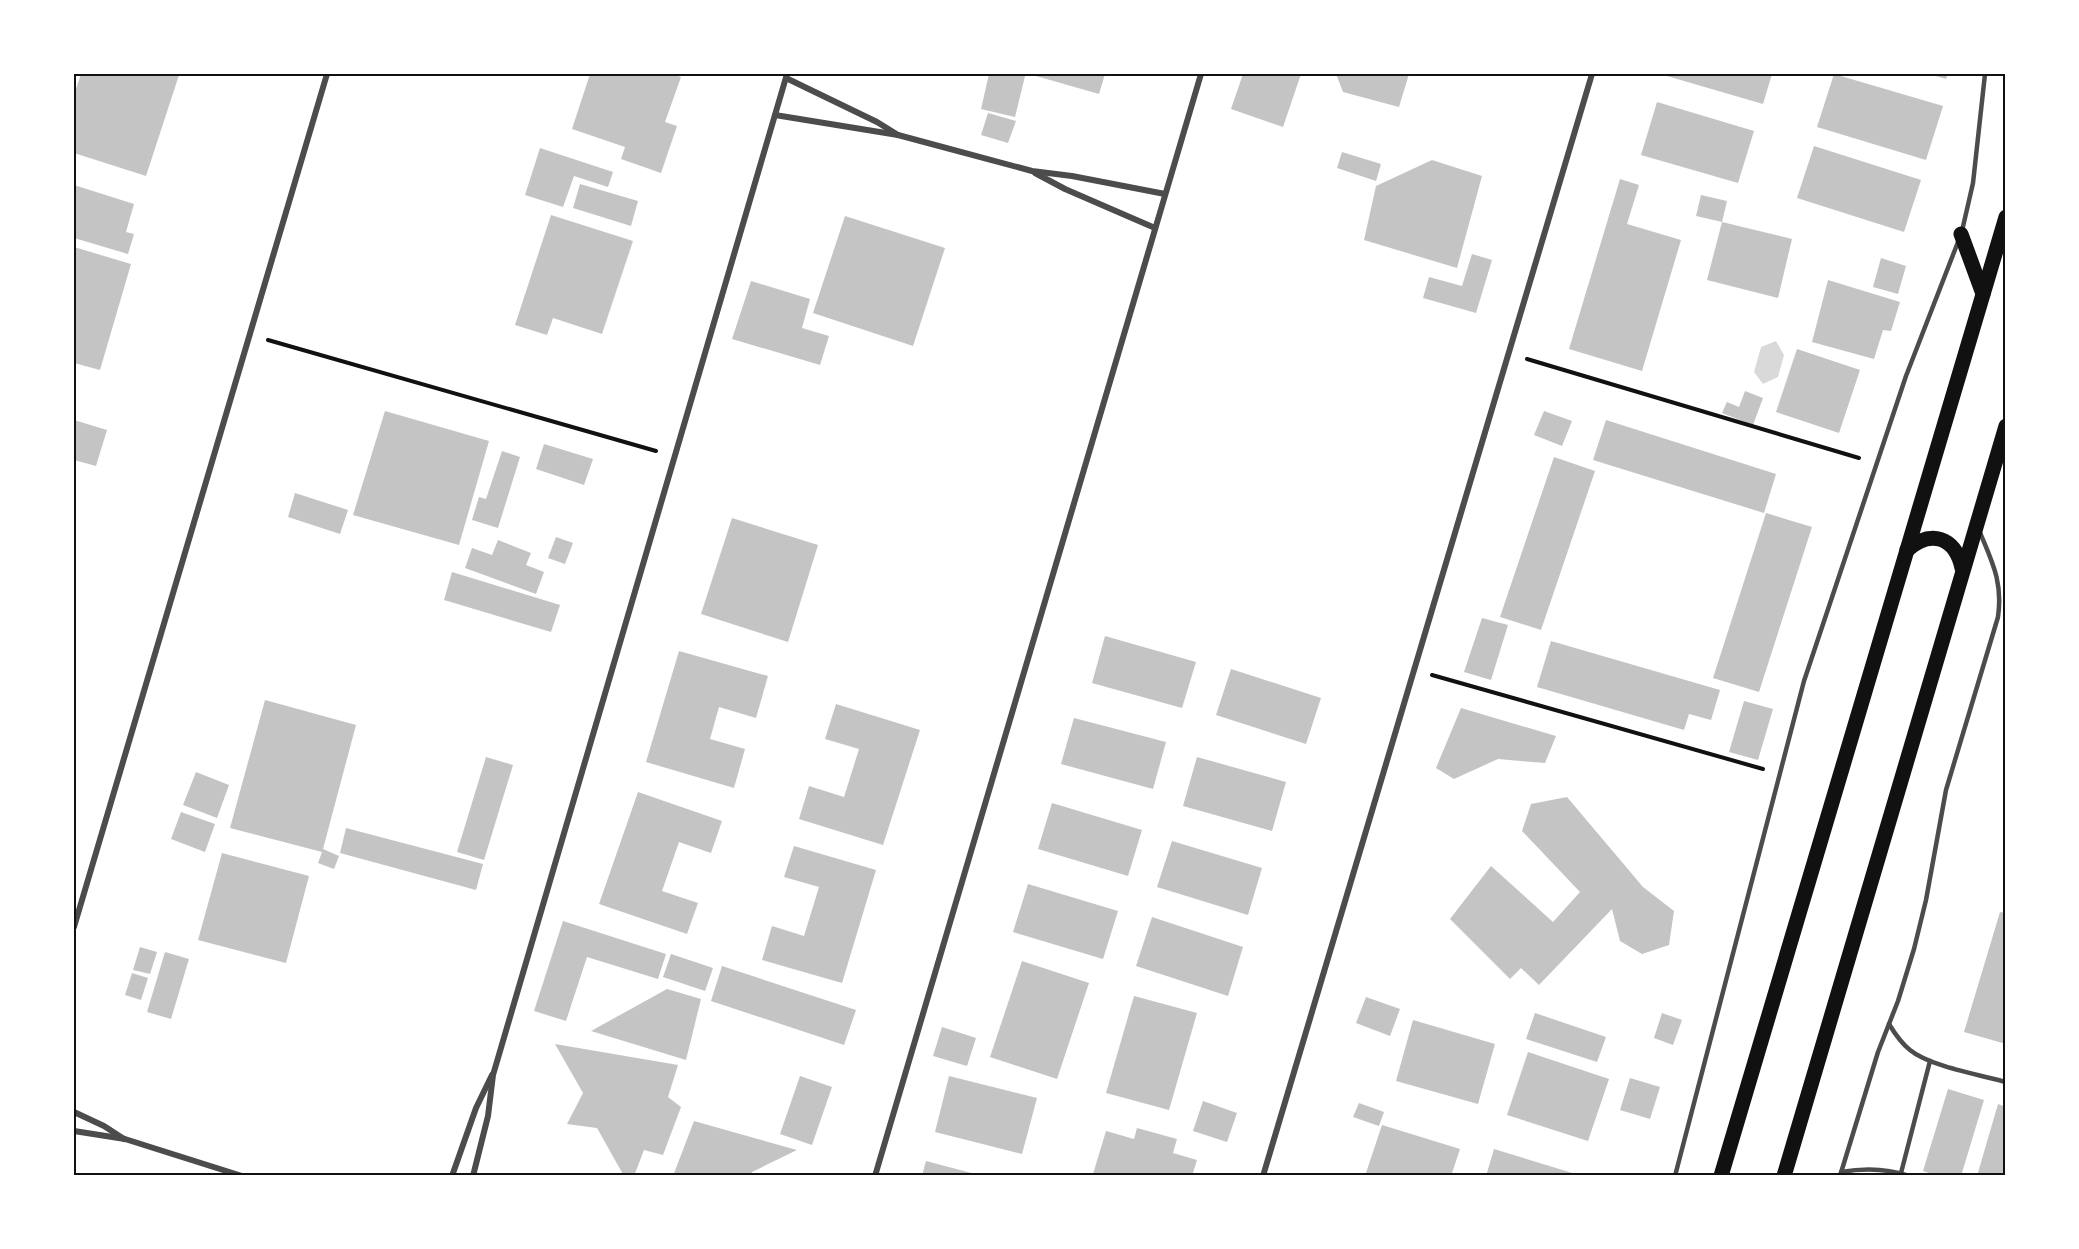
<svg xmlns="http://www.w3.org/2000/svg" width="2079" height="1249" viewBox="0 0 2079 1249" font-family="'Fira Sans',sans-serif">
<rect width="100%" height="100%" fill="#fff"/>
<path fill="#d9d9d9" d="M1776,341L1784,355L1778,377L1763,384L1754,372L1761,347Z"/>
<g fill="#c4c4c4">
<path d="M81,74L179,75L146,176L74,153V95Z"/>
<path d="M590,74H671L681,77L665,122L677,126L661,173L621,159L625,147L572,129Z"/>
<path d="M989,74H1013L1025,76L1015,117L981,109Z"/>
<path d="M1029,74H1105L1099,94Z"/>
<path d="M1243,74H1301L1283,127L1231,109Z"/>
<path d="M1336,74H1409L1399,107L1343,92Z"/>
<path d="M1660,74H1772L1763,104Z"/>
<path d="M1834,74L1943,106L1926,160L1817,127Z"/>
<path d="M1929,74H1948L1946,79Z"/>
<path d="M1657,102L1754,131L1738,183L1641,155Z"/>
<path d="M988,113L1016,121L1008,143L981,135Z"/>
<path d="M1814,146L1921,180L1904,232L1797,198Z"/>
<path d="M540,148L613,172L608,187L574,176L563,207L525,195Z"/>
<path d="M1342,152L1381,164L1376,181L1337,168Z"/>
<path d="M1432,160L1482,176L1457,268L1364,240L1376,186Z"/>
<path d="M1620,179L1639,185L1627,224L1681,240L1642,371L1569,349Z"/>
<path d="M580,184L638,201L631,226L573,208Z"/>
<path d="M74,185L134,204L126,232L134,234L128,254L74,238Z"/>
<path d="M1701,195L1727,201L1722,222L1696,216Z"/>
<path d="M551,215L633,241L602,334L553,318L547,335L515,325Z"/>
<path d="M845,216L945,248L913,346L813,313Z"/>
<path d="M1722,222L1792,239L1778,298L1707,280Z"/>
<path d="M74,247L131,264L100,370L74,363Z"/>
<path d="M1472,254L1492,260L1476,313L1423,298L1429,277L1462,286Z"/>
<path d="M1881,258L1906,266L1898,294L1873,287Z"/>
<path d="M1828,280L1900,302L1891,331L1883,330L1874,359L1812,342Z"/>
<path d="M751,281L810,299L802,328L829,336L820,365L732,339Z"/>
<path d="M1797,349L1860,370L1839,433L1776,412Z"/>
<path d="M1745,391L1763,398L1753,425L1722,413L1727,402L1739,407Z"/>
<path d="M385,411L489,441L459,545L353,515Z"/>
<path d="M1544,411L1572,421L1562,446L1534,435Z"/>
<path d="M74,420L107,430L96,466L74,460Z"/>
<path d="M1606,420L1776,474L1764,513L1593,460Z"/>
<path d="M544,444L593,459L584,485L536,469Z"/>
<path d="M502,451L520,457L498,528L472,520L479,497L486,499Z"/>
<path d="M1554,457L1595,471L1541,630L1500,617Z"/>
<path d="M295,493L348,510L340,534L288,517Z"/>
<path d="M1766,513L1812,527L1759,692L1713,678Z"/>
<path d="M732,518L818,545L788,642L701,614Z"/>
<path d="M556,537L573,543L565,564L548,558Z"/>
<path d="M498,540L531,553L526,565L544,572L536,594L465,568L472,548L492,555Z"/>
<path d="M452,572L560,605L551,632L444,600Z"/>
<path d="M1482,618L1508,625L1491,680L1464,672Z"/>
<path d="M1105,636L1196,662L1182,708L1092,683Z"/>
<path d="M1551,641L1720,690L1711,720L1689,714L1684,730L1537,687Z"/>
<path d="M679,651L768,676L756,718L719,707L710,739L745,749L734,788L646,762Z"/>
<path d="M1231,669L1321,698L1306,744L1216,715Z"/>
<path d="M265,700L356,725L323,849L339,856L334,869L318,863L322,852L230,828Z"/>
<path d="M1744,701L1773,709L1758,760L1729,752Z"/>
<path d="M836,704L920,730L883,845L799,819L809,786L844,797L859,749L825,739Z"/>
<path d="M1461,708L1556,736L1545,763L1498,759L1454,779L1436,768Z"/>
<path d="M1074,718L1166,742L1153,789L1061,764Z"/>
<path d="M486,757L513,765L484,860L457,852Z"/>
<path d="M1197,757L1286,782L1272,831L1183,806Z"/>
<path d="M196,772L229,785L217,818L183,805Z"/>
<path d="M638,792L722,821L711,853L679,842L662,891L698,903L687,934L599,904Z"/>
<path d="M1567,797L1643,887L1674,911L1669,945L1642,954L1620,941L1612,909L1539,985L1521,968L1510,979L1450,919L1491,866L1553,922L1580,892L1522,831L1531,804Z"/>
<path d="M1052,803L1142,830L1128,876L1038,849Z"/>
<path d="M181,812L215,824L205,852L171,839Z"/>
<path d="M346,828L483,864L476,890L340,853Z"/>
<path d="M1172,841L1262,868L1248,915L1157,887Z"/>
<path d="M794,846L876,870L842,983L762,960L772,926L804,936L819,887L784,877Z"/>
<path d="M222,853L309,876L286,963L198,940Z"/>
<path d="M1028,884L1118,911L1103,959L1013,932Z"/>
<path d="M2000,912L2006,913V1044L1964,1032Z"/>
<path d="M1152,917L1243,947L1228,996L1136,966Z"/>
<path d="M563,921L666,954L658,979L587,957L566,1021L534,1011Z"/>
<path d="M140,947L157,952L150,974L133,970Z"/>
<path d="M165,952L189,959L171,1019L147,1012Z"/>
<path d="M671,954L713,968L705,991L663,977Z"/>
<path d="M1022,961L1089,983L1057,1079L990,1057Z"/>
<path d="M722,966L856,1010L844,1045L711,1001Z"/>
<path d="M132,973L148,978L141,1000L125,995Z"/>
<path d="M667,989L701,999L686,1060L591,1031Z"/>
<path d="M1134,996L1197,1013L1169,1110L1106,1093Z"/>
<path d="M1366,997L1400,1009L1390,1036L1356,1023Z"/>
<path d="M1535,1013L1606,1037L1597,1062L1526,1039Z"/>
<path d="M1662,1013L1682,1020L1673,1045L1654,1038Z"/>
<path d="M1413,1020L1495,1044L1478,1104L1396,1081Z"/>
<path d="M942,1027L976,1038L967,1066L933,1056Z"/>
<path d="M555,1044L678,1065L668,1097L681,1107L663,1155L644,1150L634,1176H624L597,1128L567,1124L583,1093Z"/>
<path d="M1528,1052L1609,1079L1588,1141L1507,1115Z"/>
<path d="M800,1076L832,1087L812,1145L780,1134Z"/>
<path d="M949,1076L1037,1098L1022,1154L935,1132Z"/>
<path d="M1630,1078L1660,1087L1650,1119L1620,1110Z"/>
<path d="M1948,1089L1984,1100L1961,1176H1938L1923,1171Z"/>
<path d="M1203,1101L1237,1113L1227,1142L1193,1131Z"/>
<path d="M1359,1103L1384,1112L1379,1126L1353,1117Z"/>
<path d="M1998,1104L2006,1107V1176H1977Z"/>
<path d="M694,1121L797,1150L752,1172L751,1176H673Z"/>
<path d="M1382,1125L1460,1149L1451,1176H1365Z"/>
<path d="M1137,1128L1177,1139L1173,1153L1197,1160L1192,1176H1099L1093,1174L1106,1131L1134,1139Z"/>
<path d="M1494,1149L1579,1175L1578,1176H1486Z"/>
<path d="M926,1161L979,1175V1176H922Z"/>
</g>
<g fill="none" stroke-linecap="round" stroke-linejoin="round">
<g stroke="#111" stroke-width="4">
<path d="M268,340L656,451"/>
<path d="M1527,359L1859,458"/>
<path d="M1432,675L1763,769"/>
</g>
<g stroke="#4c4c4c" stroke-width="4.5">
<path d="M1962,231L1973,183L1985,74"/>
<path d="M1889,1024C1895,1034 1901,1043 1910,1050C1929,1066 1980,1075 2006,1082"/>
<path d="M1841,1172C1864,1168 1886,1168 1909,1176"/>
<path d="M1901,1173L1930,1061"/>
<path d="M1675,1176L1804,681L1906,376L1958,242"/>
<path d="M1840,1176L1878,1052L1898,1001L1914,949L1926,900L1946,790L1998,617C2003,581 1992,562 1979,530"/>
</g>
<g stroke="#4c4c4c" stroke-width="6">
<path d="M786,78L877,122L898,135"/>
<path d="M775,115L898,135L1032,171L1072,176L1165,194"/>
<path d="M1035,173L1065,189L1155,228"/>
<path d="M74,927L327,74"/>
<path d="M74,1112L104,1126L124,1139"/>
<path d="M74,1131L125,1139L242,1176"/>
<path d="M452,1176L476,1108L492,1075"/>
<path d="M473,1176L488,1116L493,1075L787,74"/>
<path d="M875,1176L1201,74"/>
<path d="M1263,1176L1592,74"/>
</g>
<g stroke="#111" stroke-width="15">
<path d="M1961,234L1983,294"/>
<path d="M1907,550C1931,529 1955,537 1962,568"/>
<path d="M1721,1176L2006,217"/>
<path d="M1784,1176L2006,426"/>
</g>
</g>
<rect width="2079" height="1249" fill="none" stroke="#ffffff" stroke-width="150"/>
<rect x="75" y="75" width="1929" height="1099" fill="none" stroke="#111" stroke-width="2"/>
</svg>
